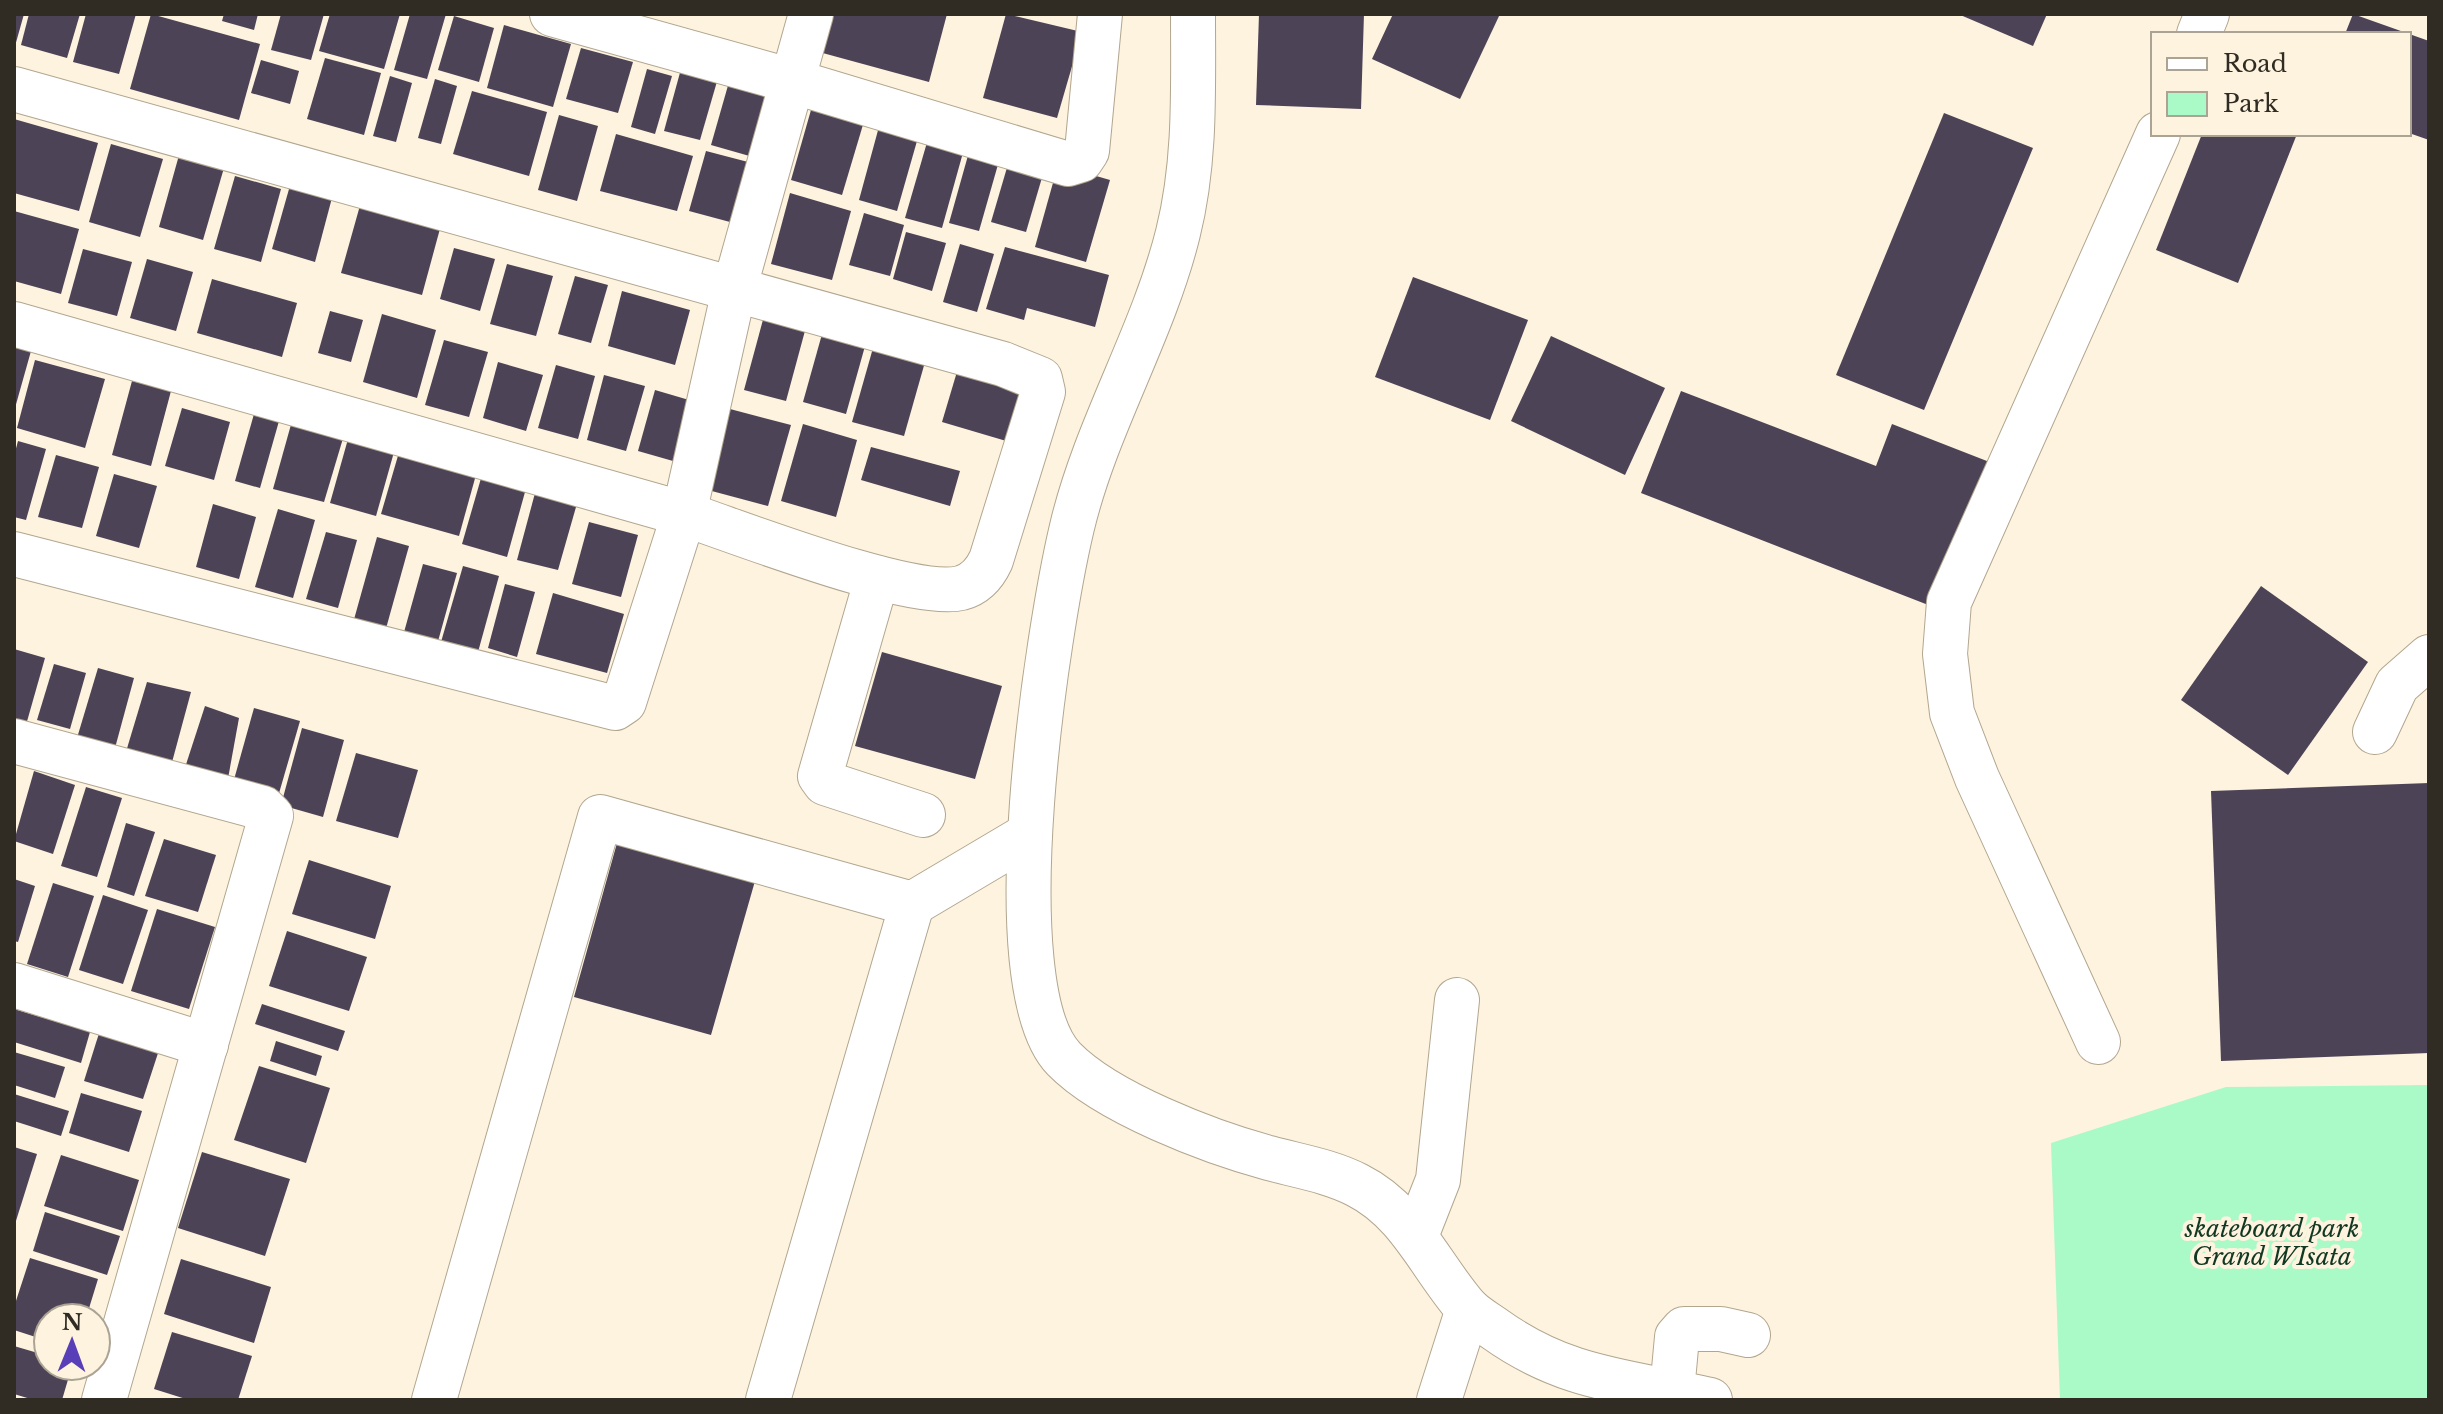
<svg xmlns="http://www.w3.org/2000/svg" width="2443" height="1414" viewBox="0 0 2443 1414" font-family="'Libre Baskerville',serif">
<rect width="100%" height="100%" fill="#fdf3df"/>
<path fill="#aafac7" d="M2429,1085V1400H2060L2051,1143L2226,1087Z"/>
<g fill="#4c4357">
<path d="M14,14H24L15,46H14Z"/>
<path d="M29,14H80L67,58L21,45Z"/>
<path d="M86,14H136L119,74L73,62Z"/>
<path d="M151,14L260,44L239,120L130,89Z"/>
<path d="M224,14H258L254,30L222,21Z"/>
<path d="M281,14H324L311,60L271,50Z"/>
<path d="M330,14H400L384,69L319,51Z"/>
<path d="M410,14H446L427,79L394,70Z"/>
<path d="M830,14H947L929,82L819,52Z"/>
<path d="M1006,14L1082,32L1057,118L983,98Z"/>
<path d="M1259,14H1364L1361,109L1256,105Z"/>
<path d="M1393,14H1500L1460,99L1372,59Z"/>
<path d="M1958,14H2047L2033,46Z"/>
<path d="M2353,14L2429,41V140L2409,133V34H2345Z"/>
<path d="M454,16L494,28L479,82L438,70Z"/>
<path d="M504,25L571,44L553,107L487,88Z"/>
<path d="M581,48L633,62L618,113L566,99Z"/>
<path d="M325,58L381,73L364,135L307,119Z"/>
<path d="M261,60L299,71L290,104L251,93Z"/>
<path d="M647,69L672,76L655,134L631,127Z"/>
<path d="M681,69L718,78L700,140L664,131Z"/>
<path d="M390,76L412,83L396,142L373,136Z"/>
<path d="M435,79L457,86L441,144L418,138Z"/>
<path d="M729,82L777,96L760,159L711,145Z"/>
<path d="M472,91L547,112L529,176L453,154Z"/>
<path d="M813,103L865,118L842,195L791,180Z"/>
<path d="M1944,113L2033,148L1924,410L1836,375Z"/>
<path d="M559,115L598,126L577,201L538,190Z"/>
<path d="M14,119L98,143L79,211L14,193Z"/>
<path d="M880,123L919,134L897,211L859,200Z"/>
<path d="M616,134L693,156L677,211L600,191Z"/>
<path d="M2202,134H2297L2238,283L2156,250Z"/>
<path d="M928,139L964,149L942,228L905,218Z"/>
<path d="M111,144L163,159L140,237L89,222Z"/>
<path d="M181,148L226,161L203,240L159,227Z"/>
<path d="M706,151L748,162L730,222L689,211Z"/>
<path d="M969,152L999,161L979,231L949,223Z"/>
<path d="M1011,154L1046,164L1026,232L991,222Z"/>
<path d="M1058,165L1110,180L1086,262L1035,247Z"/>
<path d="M235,176L281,189L261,262L214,249Z"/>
<path d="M291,182L333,194L315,262L272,249Z"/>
<path d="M790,193L851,211L832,280L771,264Z"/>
<path d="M361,202L441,225L422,295L341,273Z"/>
<path d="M14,211L79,229L61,294L14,281Z"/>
<path d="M864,213L904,225L890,276L849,265Z"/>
<path d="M906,232L946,243L932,291L893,279Z"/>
<path d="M960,244L994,254L977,312L943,302Z"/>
<path d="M1005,247L1109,275L1095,327L1027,308L1024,320L986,309Z"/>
<path d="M454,248L495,259L480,311L440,299Z"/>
<path d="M83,249L132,262L117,316L68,303Z"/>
<path d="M147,259L193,272L176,331L130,318Z"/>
<path d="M507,264L553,276L536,336L490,324Z"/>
<path d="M575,276L608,285L591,343L558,334Z"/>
<path d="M1413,277L1528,320L1490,420L1375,377Z"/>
<path d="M212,279L297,303L282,357L197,333Z"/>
<path d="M622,291L690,310L675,365L608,346Z"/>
<path d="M767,305L809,316L786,401L744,390Z"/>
<path d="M330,311L363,320L351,362L318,353Z"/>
<path d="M382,314L436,330L417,398L363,382Z"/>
<path d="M824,327L867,339L846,414L803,402Z"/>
<path d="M1551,336L1665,388L1625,475L1511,421Z"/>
<path d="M444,340L488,352L469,417L425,405Z"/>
<path d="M14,346L31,351L15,408H14Z"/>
<path d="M873,348L925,362L904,436L852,422Z"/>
<path d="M35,360L105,379L85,448L17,428Z"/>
<path d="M498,362L543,375L526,431L483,418Z"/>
<path d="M556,365L595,376L578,439L538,428Z"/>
<path d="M959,365L1030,384L1013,443L942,422Z"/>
<path d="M604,375L645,386L626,451L587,440Z"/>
<path d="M132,381L171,391L151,466L112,455Z"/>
<path d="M655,390L689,400L673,461L638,451Z"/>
<path d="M1681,391L1876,466L1892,424L1992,463L1936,608L1641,493Z"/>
<path d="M182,408L230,422L214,480L165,466Z"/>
<path d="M730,409L791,425L768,506L708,490Z"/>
<path d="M254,414L279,421L260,488L235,481Z"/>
<path d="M292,421L344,435L324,502L273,489Z"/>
<path d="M803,424L857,440L836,517L781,501Z"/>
<path d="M350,432L396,445L376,516L330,503Z"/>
<path d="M18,441L46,449L26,520L14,517V456Z"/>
<path d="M402,442L479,464L459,536L381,514Z"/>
<path d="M871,447L960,471L950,506L861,480Z"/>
<path d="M56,455L99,467L82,528L38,517Z"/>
<path d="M486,461L530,474L507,557L462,544Z"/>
<path d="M114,474L157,486L139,548L96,536Z"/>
<path d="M538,482L580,493L558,570L517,560Z"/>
<path d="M213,504L256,517L239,579L196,567Z"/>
<path d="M278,509L315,520L293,598L255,587Z"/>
<path d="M589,522L638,535L621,597L572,584Z"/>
<path d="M326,532L357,540L338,608L306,599Z"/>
<path d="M377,537L409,546L385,632L353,623Z"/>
<path d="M423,564L457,573L435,652L401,643Z"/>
<path d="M463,566L499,576L478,652L441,642Z"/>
<path d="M505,584L535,592L517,657L488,648Z"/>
<path d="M2261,586L2368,662L2288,775L2181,700Z"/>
<path d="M553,593L624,614L607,673L536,654Z"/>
<path d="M14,649L45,658L24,732L14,729Z"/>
<path d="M882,652L1002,686L975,779L855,746Z"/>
<path d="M54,664L86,673L70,729L37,720Z"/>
<path d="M98,668L134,678L112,759L74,748Z"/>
<path d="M147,682L191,692L168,777L122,765Z"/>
<path d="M205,706L239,718L225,795L180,783Z"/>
<path d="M254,708L300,721L275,807L230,794Z"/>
<path d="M302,728L344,740L323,817L281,805Z"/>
<path d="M356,753L418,770L398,838L336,821Z"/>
<path d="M34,771L75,785L53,854L14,841Z"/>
<path d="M2429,783V1053L2221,1061L2211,791Z"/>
<path d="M86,787L122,798L97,877L61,866Z"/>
<path d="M126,823L155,832L134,896L107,887Z"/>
<path d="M164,839L216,855L198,912L145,896Z"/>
<path d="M617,843L755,881L711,1035L574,997Z"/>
<path d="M309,860L391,886L375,939L292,914Z"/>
<path d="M14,879L35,886L18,942L14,941Z"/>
<path d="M53,883L94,896L68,977L27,964Z"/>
<path d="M103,895L148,910L123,984L79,970Z"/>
<path d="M157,909L215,927L189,1009L131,991Z"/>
<path d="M287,931L367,957L349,1011L269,986Z"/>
<path d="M262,1004L345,1031L338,1051L255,1024Z"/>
<path d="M14,1009L90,1032L81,1063L14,1042Z"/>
<path d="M101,1027L160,1047L143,1099L84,1081Z"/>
<path d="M276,1041L322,1056L316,1076L270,1061Z"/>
<path d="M14,1052L65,1067L55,1098L14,1085Z"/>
<path d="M259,1066L330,1088L306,1163L234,1140Z"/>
<path d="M81,1093L142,1111L129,1152L69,1133Z"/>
<path d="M14,1094L69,1111L61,1136L14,1121Z"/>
<path d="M14,1147L37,1154L15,1224H14Z"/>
<path d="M202,1152L290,1179L265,1256L178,1228Z"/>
<path d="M61,1155L139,1180L123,1231L44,1206Z"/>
<path d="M45,1212L120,1236L107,1275L33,1251Z"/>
<path d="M30,1258L98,1279L86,1318H48V1341L14,1330V1307Z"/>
<path d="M181,1259L271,1287L254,1343L164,1314Z"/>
<path d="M172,1332L252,1356L238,1400H189L154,1389Z"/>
<path d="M14,1346L48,1356V1366H72L62,1400H34L14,1394Z"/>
</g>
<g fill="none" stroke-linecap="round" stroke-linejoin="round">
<defs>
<g id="minor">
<path d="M552,14L792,81L1068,164L1081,160L1087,151L1100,14"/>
<path d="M1193,14C1193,88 1196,161 1178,233C1153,334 1096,426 1072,527C1048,628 992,985 1064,1059C1107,1103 1210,1142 1269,1158C1298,1166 1330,1171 1357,1185C1409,1211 1429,1264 1466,1307C1473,1315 1485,1322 1495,1329C1566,1380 1628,1381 1710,1400"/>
<path d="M2199,34L2207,14"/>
<path d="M14,89L1003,364L1040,379L1043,392L991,560C985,573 976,584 961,588C911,600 739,532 684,514L624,702L615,708L14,554"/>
<path d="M14,324L684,514L734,290L811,14"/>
<path d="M877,578L820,776L825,783L923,815"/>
<path d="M2375,732L2397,685L2429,657"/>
<path d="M14,741L263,808L271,816L104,1400"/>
<path d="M912,904L1030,834"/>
<path d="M14,985L206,1045"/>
<path d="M2098,1042L1977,778L1952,713L1945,654L1949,602L2158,134"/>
<path d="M1416,1236L1438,1180L1457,1000"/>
<path d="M1672,1391L1677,1337L1684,1329H1721L1748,1335"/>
<path d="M434,1400L600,817L912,904L768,1400"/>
<path d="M1439,1400L1468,1309"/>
</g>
</defs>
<use href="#minor" stroke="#b2a68f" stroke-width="46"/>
<use href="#minor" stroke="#fff" stroke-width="44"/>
</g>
<g text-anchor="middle" stroke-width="8" stroke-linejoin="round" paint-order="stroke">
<g font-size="24" font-style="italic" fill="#103822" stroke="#fdf3df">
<text x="2272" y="1237">skateboard park<tspan x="2272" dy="28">Grand WIsata</tspan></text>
</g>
</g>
<rect width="2443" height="1414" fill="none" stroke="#312c23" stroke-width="32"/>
<rect x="2151" y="32" width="260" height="104" fill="#fdf3df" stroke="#aba394" stroke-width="2"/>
<rect x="2167" y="58" width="40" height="12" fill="#ffffff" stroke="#aba394" stroke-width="2"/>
<text x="2223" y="72" font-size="24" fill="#312c23">Road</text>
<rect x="2167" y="92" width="40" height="24" fill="#aafac7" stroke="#aba394" stroke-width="2"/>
<text x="2223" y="112" font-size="24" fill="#312c23">Park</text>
<g transform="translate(72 1342) rotate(1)"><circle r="38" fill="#fdf3df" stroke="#aba394" stroke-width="2"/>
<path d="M0-6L14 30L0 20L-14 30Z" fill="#593fb7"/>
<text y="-12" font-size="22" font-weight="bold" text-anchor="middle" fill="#312c23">N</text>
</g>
</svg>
